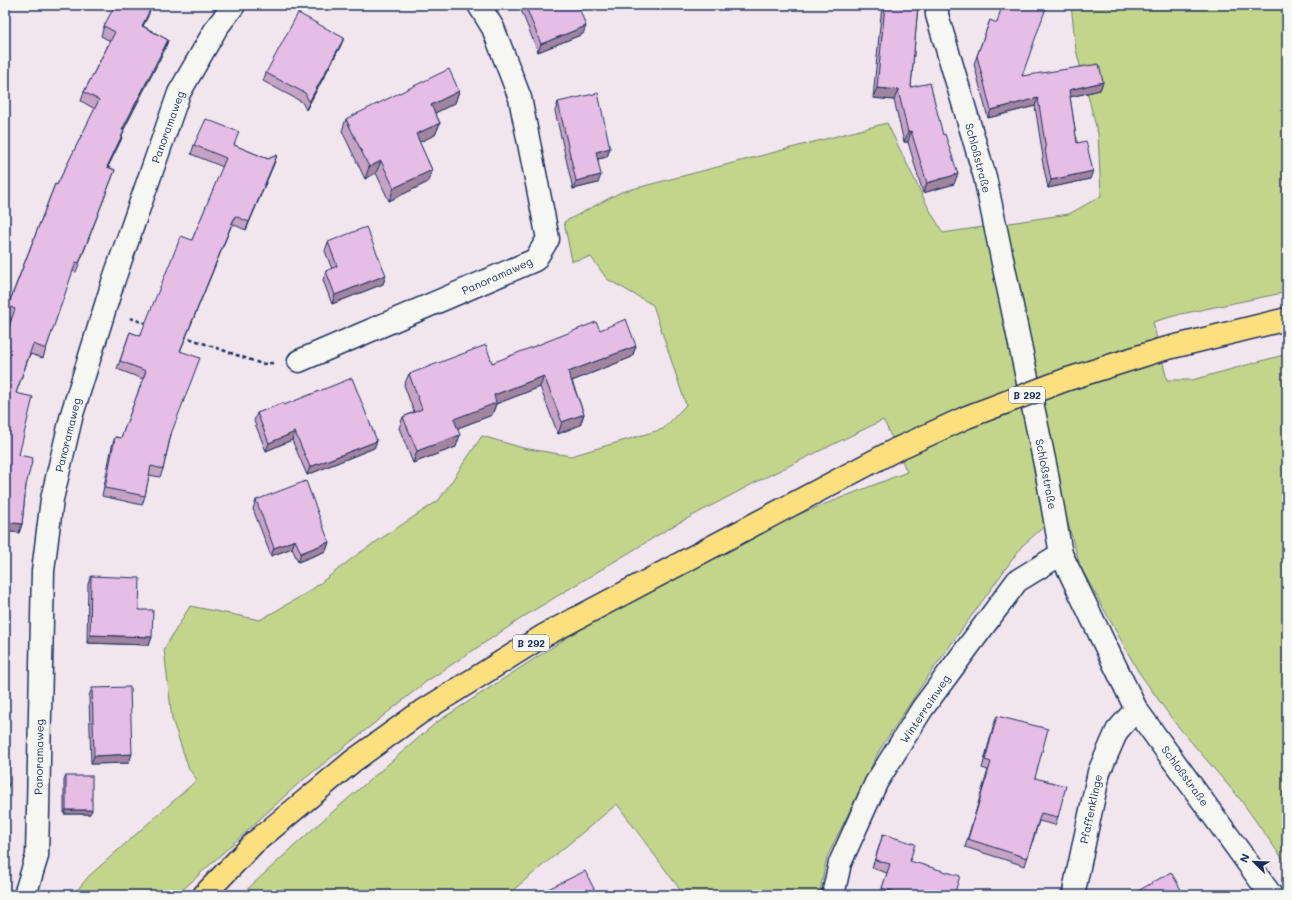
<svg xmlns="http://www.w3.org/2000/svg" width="1292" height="900" viewBox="0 0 1292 900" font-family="Mali,sans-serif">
<rect width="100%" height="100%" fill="#f1e5ee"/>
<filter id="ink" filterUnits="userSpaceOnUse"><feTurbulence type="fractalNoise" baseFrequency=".025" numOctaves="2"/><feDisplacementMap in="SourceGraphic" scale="8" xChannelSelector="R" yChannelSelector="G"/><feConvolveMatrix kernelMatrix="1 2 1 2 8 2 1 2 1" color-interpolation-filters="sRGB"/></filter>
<g filter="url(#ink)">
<path fill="#c3d58a" stroke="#6f8274" d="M1071,5H1287V292L1181,314L1153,322L1167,380H1192L1287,354V865L1240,799L1175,723L1138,671L1080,566L1064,509L1022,546L926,679L880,749L827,857L819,895H684L617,804L507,895H241L314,828L437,722L571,635L774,524L907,472L886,425L883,420L758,481L673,526L531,612L427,681L298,784L177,895H73L89,876L197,780L189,769L172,719L164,649L190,606L260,620L310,591L358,554L439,500L482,436L523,448L571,456L663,429L686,405L653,305L607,279L591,257L572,261L564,222L621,192L887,123L928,207L943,233L1069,214L1101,196L1098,134L1076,50Z"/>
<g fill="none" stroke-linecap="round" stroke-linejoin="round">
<defs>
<g id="minor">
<path d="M937,5V15L985,177L1046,469L1061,554L1136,709L1271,895"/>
<path d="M299,361L535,260L548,239L520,98L493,28L479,5"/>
<path d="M25,895L37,856L43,571L52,499L72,414L114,279L179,93L217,27L234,5"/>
<path d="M833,895L840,863L876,783L922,709L1017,581L1061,554"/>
<path d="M1074,895L1075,886L1099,772L1117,731L1136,709"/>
</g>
<g id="trunk">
<path d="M1160,350L1287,319"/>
<path d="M204,895L254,843L353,761L418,714L543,636L897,449"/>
</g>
</defs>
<use href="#minor" stroke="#1b2f5e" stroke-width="25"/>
<use href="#trunk" stroke="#1b2f5e" stroke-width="25"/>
<g stroke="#1b2f5e" stroke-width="2.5" stroke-dasharray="4 3" stroke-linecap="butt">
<path d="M130,318L148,324"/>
<path d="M183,336L262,364L273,363"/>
</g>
<use href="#minor" stroke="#f6f6f2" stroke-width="22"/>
<use href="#trunk" stroke="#fce080" stroke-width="22"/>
<defs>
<path id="trunk-bridge" d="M897,449L967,417L1065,380L1160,350"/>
</defs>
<use href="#trunk-bridge" stroke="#1b2f5e" stroke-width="25" stroke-linecap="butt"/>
<use href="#trunk-bridge" stroke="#fce080" stroke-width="22"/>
</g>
<g fill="#c5a3c5" stroke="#1b2f5e">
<path d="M519,5H578L583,34L538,52Z"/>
<path d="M882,5H918L911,87L954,184L923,193L908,142H904L894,100L873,98Z"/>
<path d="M148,16L143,26L168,40L165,49L123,131L121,140L108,167L115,170L76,272L72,271L43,358L30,354L16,393L19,455L26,485L22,524L19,533L5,531V337L11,318L5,316V313L55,184L57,185L95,109L81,101L84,92L110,41L101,36L104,26Z"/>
<path d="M990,20L1022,76L1103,82L1100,90L1070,97L1077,143L1090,179L1048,188L1042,159L1043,157L1035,106L988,118L974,64Z"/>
<path d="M344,38L340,47L306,110L302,102L263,81L266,73Z"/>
<path d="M459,91L455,103L435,113L440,123L435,135L419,142L432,170L428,182L389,201L376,173L365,179L342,131L346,119Z"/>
<path d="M558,102L610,148L607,157L598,159V183L573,189L555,111Z"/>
<path d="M194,145H234L268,159L277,155L246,230L232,224L180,351L171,435L163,469L160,477L149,475L145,496L142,505L102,496L112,446L115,437L121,438L143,379L117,369L130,332L140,336L192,240L223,167L191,154Z"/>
<path d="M328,242L386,275L383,284L332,304L323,280L326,271L332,269L325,251Z"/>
<path d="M636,346L632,357L572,381L584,414L580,425L558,434L540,387L496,404L492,415L458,428L456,447L413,463L399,428L403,417L414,412L404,385L409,374L492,363Z"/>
<path d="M284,405L377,441L374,448L307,475L292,440L266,451L254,421L257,413Z"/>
<path d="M256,500L329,542L326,551L298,562L292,548L271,556L253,509Z"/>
<path d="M91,576L139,610L152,637L149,645L87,643L88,584Z"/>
<path d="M92,688L129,763L91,764L89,696Z"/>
<path d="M997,716L1035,778L1058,817L1055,825L1039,821L1025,866L965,847L988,770L982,768L994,724Z"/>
<path d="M66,776L90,814H64V780Z"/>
<path d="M883,834L910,861L954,895H880L887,873L872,868Z"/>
</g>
<g fill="#a084a0" stroke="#1b2f5e">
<path d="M152,6L148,16L138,35L142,26Z"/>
<path d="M586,26L583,34L538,52L541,44Z"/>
<path d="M344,38L340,47L306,110L309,102Z"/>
<path d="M168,40L165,49L119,139L122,130Z"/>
<path d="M1103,82L1100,90L1066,98L1069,90Z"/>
<path d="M877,88L900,90H898L894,100L873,98Z"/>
<path d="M459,91L455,103L427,117L431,105Z"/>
<path d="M1038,98L1035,106L988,118L991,110Z"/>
<path d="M440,123L435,135L411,146L416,134Z"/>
<path d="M124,131L121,140L103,176L107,167Z"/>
<path d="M911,131L908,142H904L908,132Z"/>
<path d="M610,148L607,157L593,160L596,152Z"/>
<path d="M277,155L274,164L246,230L249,222Z"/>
<path d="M381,161L376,173L365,179L369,167Z"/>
<path d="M432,170L428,182L389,201L394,188Z"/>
<path d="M1093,171L1090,179L1048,188L1051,180Z"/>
<path d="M958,174L954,184L923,193L927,183Z"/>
<path d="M601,175L598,183L573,189L576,181Z"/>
<path d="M235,216L232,224L177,359L180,351Z"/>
<path d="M386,275L383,284L332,304L335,295Z"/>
<path d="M636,346L632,357L564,384L568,372Z"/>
<path d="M544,376L540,387L496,404L492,415L450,431L454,419L494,395Z"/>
<path d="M584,414L580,425L558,434L562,422Z"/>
<path d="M295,432L292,440L266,451L269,443Z"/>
<path d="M460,435L456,447L413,463L417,451Z"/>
<path d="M377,441L374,448L307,475L310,467Z"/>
<path d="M6,522L22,524L19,533L5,531Z"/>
<path d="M295,540L292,548L271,556L274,548Z"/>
<path d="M329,542L326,551L298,562L301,553Z"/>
<path d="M90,635L152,637L149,645L87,643Z"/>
<path d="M132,754L129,763L91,764L94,756Z"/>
<path d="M9,784L6,793H5V785Z"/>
<path d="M66,810H92L90,814H64Z"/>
</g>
<g fill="#e5bde5" stroke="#1b2f5e">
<path d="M115,5H149L152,6L142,26L168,40L122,130L124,131L107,167L115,170L79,263L76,262L46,349L33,344L16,393L33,397L19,455L33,458L26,485L22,524L6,522L5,527V338L15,309L8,306L55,184L57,185L99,100L84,92L115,32L104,26Z"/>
<path d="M525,5H578L586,26L541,44Z"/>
<path d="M885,5H918L911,87L930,83L943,135L945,134L958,174L927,183L911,131L908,132L898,90H900L877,88Z"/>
<path d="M1002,5H1047L1022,76L1099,64L1103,82L1069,90L1077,143L1086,141L1093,171L1051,180L1045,150H1046L1038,98L991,110L977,56L990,20L997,23Z"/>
<path d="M298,13L344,38L309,102L305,93L266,73Z"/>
<path d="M449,69L459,91L431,105L440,123L416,134L432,170L394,188L381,161L369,167L346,119Z"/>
<path d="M598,93L610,148L596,152L601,175L576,181L558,102Z"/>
<path d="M206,119L239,132L234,145L268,159L277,155L249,222L235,216L180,351L200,358L171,434L163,469L151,466L145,496L105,488L115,437L121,438L146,371L120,361L130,332L140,336L181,236L192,240L226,158L194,145Z"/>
<path d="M366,227L386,275L335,295L326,271L337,266L328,242Z"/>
<path d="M626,319L636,346L568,372L584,414L562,422L544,376L494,395L496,403L454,419L460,435L417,451L403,417L422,409L409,374L486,345L492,363L596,322L600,330Z"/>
<path d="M352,378L377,441L310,467L295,432L269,443L257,413L283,403L284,405Z"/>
<path d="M306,481L329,542L301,553L295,540L274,548L256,500Z"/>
<path d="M91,576L140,578L139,610H153L152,637L90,635Z"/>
<path d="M5,626H8L7,686H5Z"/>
<path d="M130,687L132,754L94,756L92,688Z"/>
<path d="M5,698L9,784L5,785Z"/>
<path d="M997,716L1048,729L1035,778L1066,786L1058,817L1041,813L1027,858L968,839L991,762L985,760Z"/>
<rect x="66" y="776" width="26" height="34"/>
<path d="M883,834L915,844L910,861L960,876L954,895H903V894L882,888L890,864L875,860Z"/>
<path d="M585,871L597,895H544L542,892Z"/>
<path d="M1171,872L1184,895H1131Z"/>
</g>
</g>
<g text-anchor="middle" stroke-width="4" stroke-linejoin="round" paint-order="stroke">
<g fill="#f6f6f2" stroke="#5d6b8a" stroke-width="1">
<rect x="1009" y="387" width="36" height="16" rx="3"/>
<rect x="513" y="635" width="36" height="16" rx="3"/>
</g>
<g font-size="10" font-weight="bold" fill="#1b2f5e">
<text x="1027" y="399">B 292</text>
<text x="531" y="647">B 292</text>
</g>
<g font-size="11" fill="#1b2f5e" stroke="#f6f6f2">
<text transform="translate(168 127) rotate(-70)" y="4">Panoramaweg</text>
<text transform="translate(978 158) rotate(75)" y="4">Schloßstraße</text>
<text transform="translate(497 276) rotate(-24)" y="4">Panoramaweg</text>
<text transform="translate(68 435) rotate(-76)" y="4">Panoramaweg</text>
<text transform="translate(1046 474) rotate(79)" y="4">Schloßstraße</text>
<text transform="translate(925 709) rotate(-56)" y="4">Winterrainweg</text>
<text transform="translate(39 757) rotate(-89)" y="4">Panoramaweg</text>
<text transform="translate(1185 776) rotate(54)" y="4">Schloßstraße</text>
<text transform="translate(1091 809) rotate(-78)" y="4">Pfaffenklinge</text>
</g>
</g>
<rect width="1292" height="900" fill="none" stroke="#f6f6f2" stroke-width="20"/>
<rect x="10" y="10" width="1272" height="880" fill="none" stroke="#1b2f5e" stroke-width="1.5" filter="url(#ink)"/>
<g transform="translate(1254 862) rotate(293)" stroke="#f6f6f2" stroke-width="3" paint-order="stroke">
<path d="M0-3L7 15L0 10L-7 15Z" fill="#1b2f5e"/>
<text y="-6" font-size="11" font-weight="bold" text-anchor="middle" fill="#1b2f5e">N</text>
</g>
</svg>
